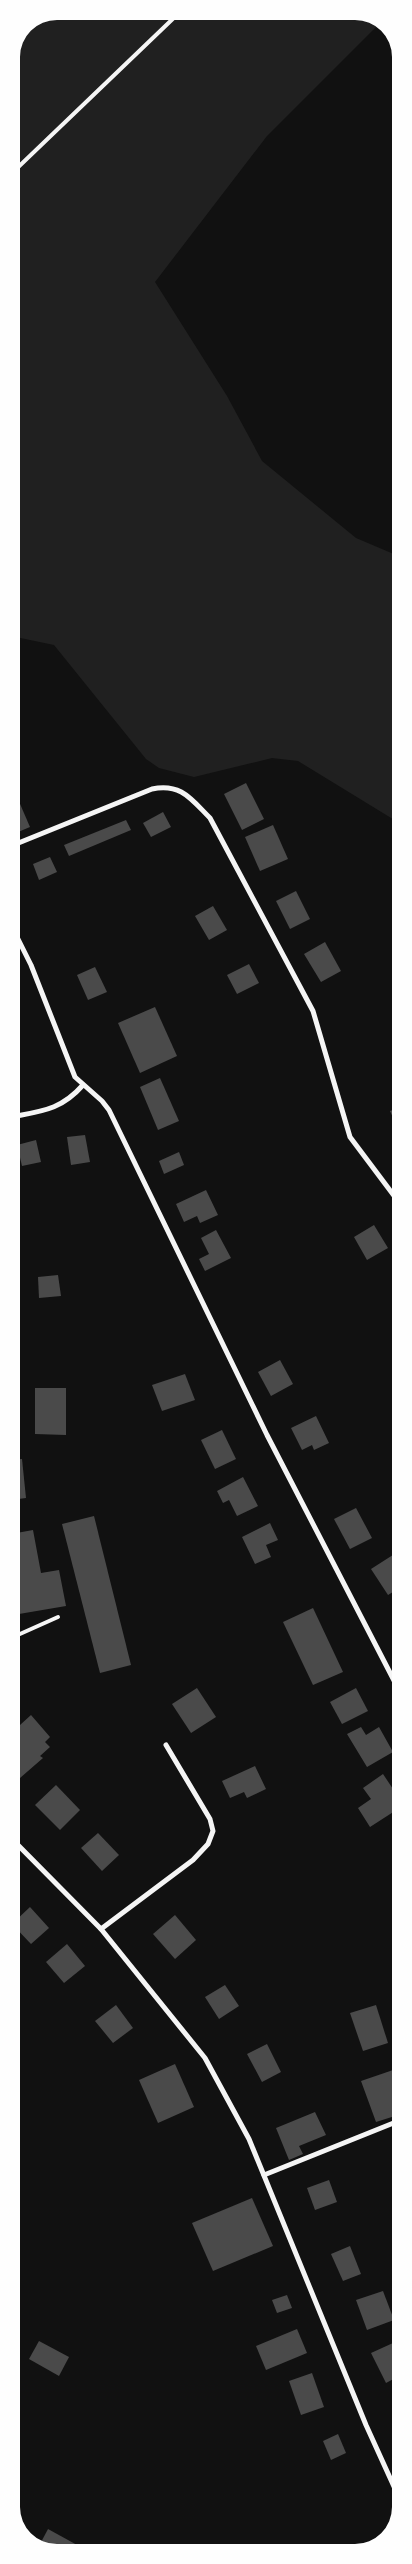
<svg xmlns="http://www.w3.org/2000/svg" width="412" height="2564" viewBox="0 0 412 2564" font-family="Lora,serif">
<rect width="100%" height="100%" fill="#111"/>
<path fill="#202020" d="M57,11L361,12L381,22L267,136L155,282L227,396L262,461L356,538L396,555L400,559L401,824L298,761L272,758L194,777L159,768L146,759L54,645L11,636V57L25,25Z"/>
<g fill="#4a4a4a">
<path d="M246,783L264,819L242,830L224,794Z"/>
<path d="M14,790L30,827L11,835V791Z"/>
<path d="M163,812L171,827L151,837L143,823Z"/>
<path d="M126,820L131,830L69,856L64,845Z"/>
<path d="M273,825L288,859L260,871L245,837Z"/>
<path d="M50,857L57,872L39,880L33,864Z"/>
<path d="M296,891L310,919L290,929L276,901Z"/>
<path d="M213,906L227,930L209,940L195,916Z"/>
<path d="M325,942L341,971L321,982L304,954Z"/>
<path d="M249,964L259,983L237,994L227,975Z"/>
<path d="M95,967L107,992L88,1000L77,975Z"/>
<path d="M155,1007L177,1056L140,1073L118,1023Z"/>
<path d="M160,1078L179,1121L158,1130L140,1087Z"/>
<path d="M401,1107V1135L390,1111Z"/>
<path d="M85,1135L90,1162L71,1165L67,1137Z"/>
<path d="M36,1140L41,1162L22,1166L17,1145Z"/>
<path d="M179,1152L184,1165L164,1174L159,1161Z"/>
<path d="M206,1190L218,1215L200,1223L197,1216L184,1222L176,1204Z"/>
<path d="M374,1225L388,1248L367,1260L354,1237Z"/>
<path d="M216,1230L231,1258L205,1271L199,1259L209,1254L201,1238Z"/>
<path d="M58,1275L61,1296L39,1298L38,1277Z"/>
<path d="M401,1325V1336L396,1328Z"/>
<path d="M280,1360L293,1384L271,1396L258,1372Z"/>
<path d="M185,1374L195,1400L162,1411L152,1385Z"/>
<path d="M35,1388H66V1435L35,1434Z"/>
<path d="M316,1416L329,1443L314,1450L312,1445L302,1450L291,1428Z"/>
<path d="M222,1430L236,1459L215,1469L201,1440Z"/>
<path d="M22,1459L26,1498L11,1500V1460Z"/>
<path d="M243,1477L258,1506L237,1516L229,1500L223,1503L217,1491Z"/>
<path d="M356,1508L372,1538L350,1549L334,1519Z"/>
<path d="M94,1516L131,1665L100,1673L62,1524Z"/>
<path d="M270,1523L278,1540L266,1545L271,1557L255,1564L242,1537Z"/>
<path d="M33,1530L41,1573L59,1570L66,1606L19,1614L11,1572V1534Z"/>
<path d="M396,1553L401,1560V1587L388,1595L371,1569Z"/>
<path d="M313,1608L343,1672L313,1685L283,1622Z"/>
<path d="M197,1688L216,1717L191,1733L172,1704Z"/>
<path d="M356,1688L368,1711L342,1724L330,1702Z"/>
<path d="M31,1715L50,1737L45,1742L50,1747L40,1756L43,1758L20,1778L12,1769L11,1721L14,1719L20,1725Z"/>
<path d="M361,1727L366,1735L379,1727L393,1752L367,1767L347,1734Z"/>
<path d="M255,1766L266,1789L247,1798L244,1792L230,1798L222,1781Z"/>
<path d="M383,1774L401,1801V1807L370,1827L358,1808L371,1799L363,1788Z"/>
<path d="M56,1785L80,1810L60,1830L35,1805Z"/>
<path d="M98,1833L119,1855L102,1871L81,1848Z"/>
<path d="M30,1907L49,1928L31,1944L12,1924Z"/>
<path d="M175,1915L196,1940L175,1959L153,1934Z"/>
<path d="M67,1944L85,1966L64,1983L46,1962Z"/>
<path d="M225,1985L239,2006L219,2019L205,1997Z"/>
<path d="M116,2005L133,2028L113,2043L95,2021Z"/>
<path d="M376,2005L388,2043L363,2051L350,2013Z"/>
<path d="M267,2044L281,2072L262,2082L247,2054Z"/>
<path d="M175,2064L194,2107L158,2123L139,2080Z"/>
<path d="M396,2069L401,2082V2105L392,2108L395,2116L376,2122L361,2081Z"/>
<path d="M315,2112L326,2135L299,2146L303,2154L289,2160L276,2128Z"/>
<path d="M401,2152V2166H400L396,2154Z"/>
<path d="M329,2180L337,2202L315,2210L307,2188Z"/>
<path d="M252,2198L273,2246L213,2271L192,2223Z"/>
<path d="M350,2246L361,2274L343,2281L331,2254Z"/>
<path d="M383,2291L394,2320L367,2330L356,2300Z"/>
<path d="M287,2295L292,2308L277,2313L272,2300Z"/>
<path d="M297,2329L307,2353L266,2370L256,2346Z"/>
<path d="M39,2341L69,2357L59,2376L29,2359Z"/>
<path d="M393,2343L401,2358V2375L386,2383L371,2353Z"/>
<path d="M312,2373L324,2407L301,2415L289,2381Z"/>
<path d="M401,2418V2429L396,2421Z"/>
<path d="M338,2434L346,2453L331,2460L323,2441Z"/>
<path d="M48,2529L88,2551L87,2552H51L39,2546Z"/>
</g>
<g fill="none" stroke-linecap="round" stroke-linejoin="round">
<g stroke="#f5f5f5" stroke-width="4">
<path d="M11,174L181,11"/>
<path d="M11,1638L58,1617"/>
</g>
<g stroke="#f5f5f5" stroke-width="5">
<path d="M11,846L152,789C181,783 191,799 210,818L313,1011L350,1137L401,1205"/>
<path d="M11,925L31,965L75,1077L102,1101L109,1110L267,1435L401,1694"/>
<path d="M11,1117C42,1111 61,1110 83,1085"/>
<path d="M12,1839L101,1929L205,2058L249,2139L366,2425L401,2502"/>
<path d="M101,1929L193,1860L208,1844L213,1831L210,1819L166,1745"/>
<path d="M264,2175L401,2120"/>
</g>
</g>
<path d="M0 0H412V2564H0ZM57 20H355A37 37 0 0 1 392 57V2507A37 37 0 0 1 355 2544H57A37 37 0 0 1 20 2507V57A37 37 0 0 1 57 20Z" fill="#fefefe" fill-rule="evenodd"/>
</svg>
